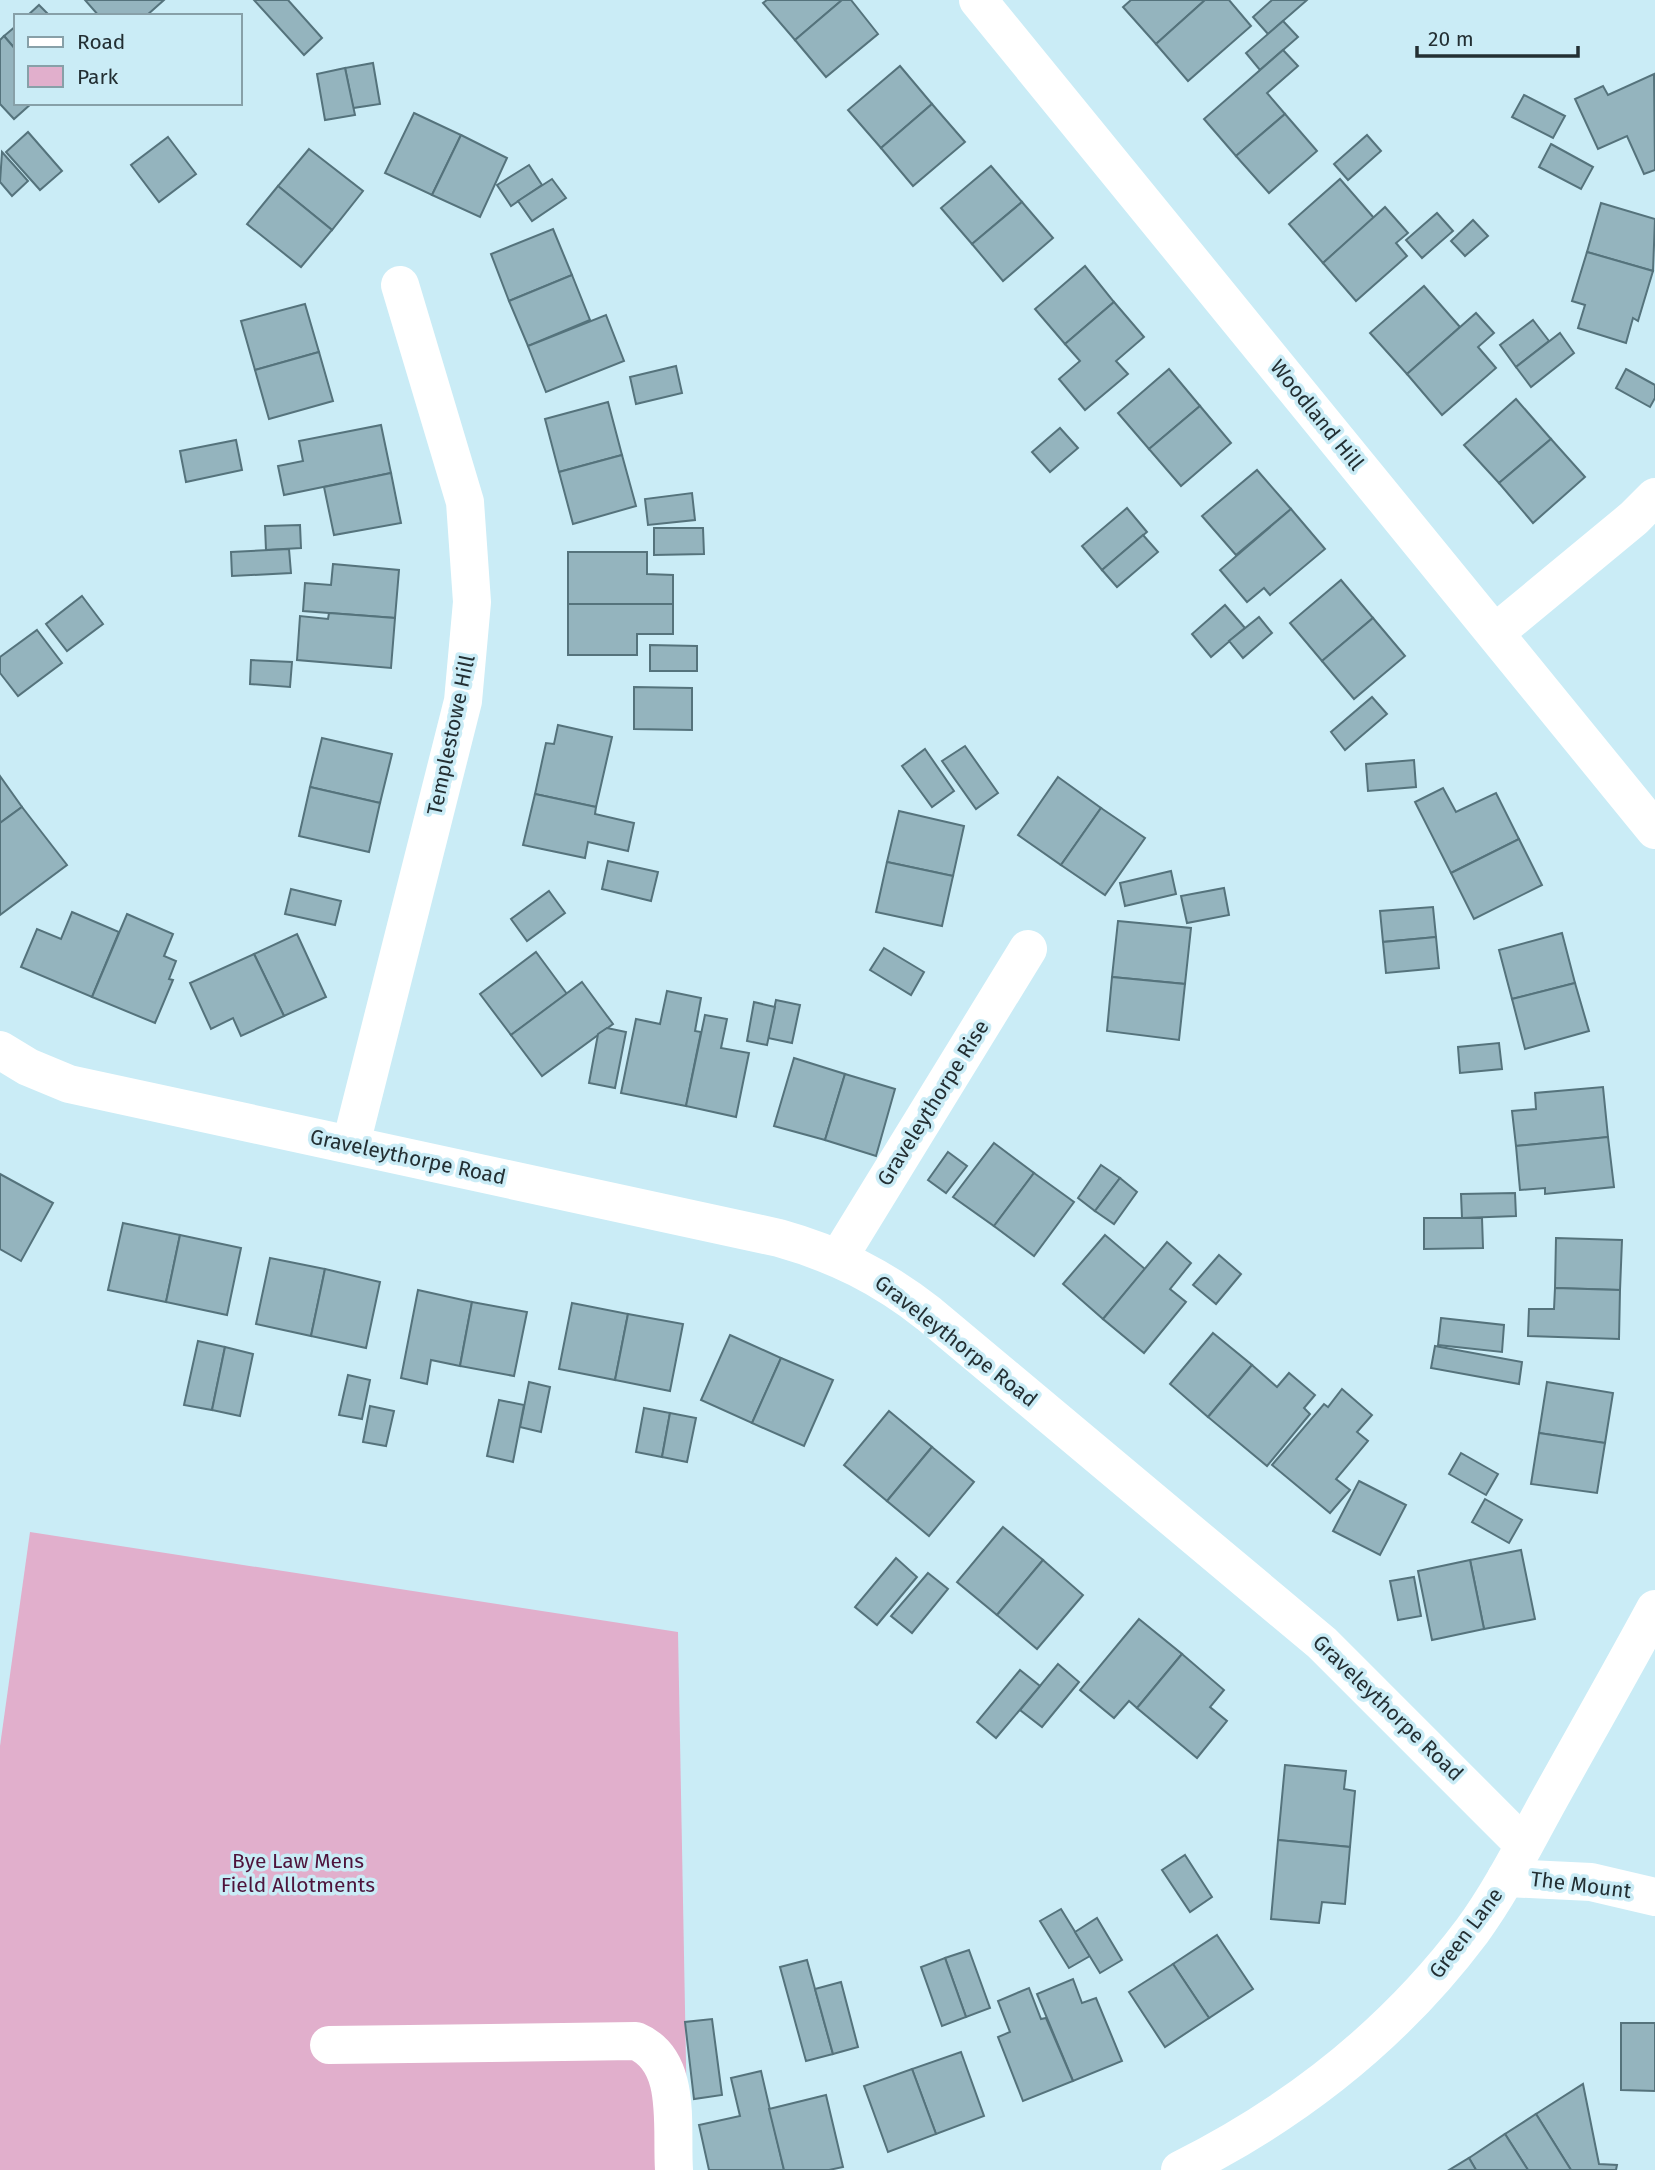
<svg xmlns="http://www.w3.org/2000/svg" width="1655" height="2170" viewBox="0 0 1655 2170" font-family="'Fira Sans',sans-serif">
<rect width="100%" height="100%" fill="#caecf6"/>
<path fill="#e1afcc" d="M30,1532L678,1632L688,2170H0V1746Z"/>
<g fill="#94b4be" stroke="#55737c" stroke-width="2">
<path d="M85,0H164L146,16H99Z"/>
<path d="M254,0H288L322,38L304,55Z"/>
<path d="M767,0H842L795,40L763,3Z"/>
<path d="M842,0H851L878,34L826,77L795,40Z"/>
<path d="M1131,0H1205L1156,44L1123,7Z"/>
<path d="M1205,0H1229L1251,26L1188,81L1156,44Z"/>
<path d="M1272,0H1307L1268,34L1253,17Z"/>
<path d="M39,5L50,16H27Z"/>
<path d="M1283,21L1298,37L1260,70L1246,53Z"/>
<path d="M16,26V50L4,36Z"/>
<path d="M4,36L16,50V103H32L14,119L0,104V40Z"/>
<path d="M1283,50L1298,66L1267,93L1285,114L1236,156L1204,119Z"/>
<path d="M373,63L380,104L353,108L345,68Z"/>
<path d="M900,66L932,104L881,148L848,110Z"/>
<path d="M345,68L355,115L325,120L317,74Z"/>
<path d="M1654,74L1655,170L1644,174L1627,136L1598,149L1575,99L1603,86L1608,95Z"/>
<path d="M1524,95L1565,116L1553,138L1512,117Z"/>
<path d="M932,104L965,142L913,186L881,148Z"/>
<path d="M414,113L461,135L432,195L385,173Z"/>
<path d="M1285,114L1317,151L1269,193L1236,156Z"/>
<path d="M28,132L62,171L40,190L6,152Z"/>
<path d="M461,135L507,158L480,217L432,195Z"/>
<path d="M1367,135L1381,151L1348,180L1334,164Z"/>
<path d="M168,137L196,174L159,202L131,165Z"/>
<path d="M1551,144L1593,167L1581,189L1539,167Z"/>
<path d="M309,149L363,191L332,230L278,186Z"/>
<path d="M2,152L28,181L12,196L0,182Z"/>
<path d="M529,165L542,185L511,206L497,185Z"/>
<path d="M991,166L1022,202L972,244L941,208Z"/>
<path d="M552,179L566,198L532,221L518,201Z"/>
<path d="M1340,179L1374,218L1323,263L1289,224Z"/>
<path d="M278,186L332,230L301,267L247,224Z"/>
<path d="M1022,202L1053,238L1003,281L972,244Z"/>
<path d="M1601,203L1655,219L1653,271L1587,252Z"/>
<path d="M1385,207L1408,233L1396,243L1407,256L1356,301L1323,263Z"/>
<path d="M1437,213L1453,231L1422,258L1406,240Z"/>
<path d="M1473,220L1488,236L1465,256L1451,241Z"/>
<path d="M553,229L572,275L509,301L491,254Z"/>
<path d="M1587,252L1653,271L1638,321L1633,318L1626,343L1578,328L1585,305L1572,301Z"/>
<path d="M1085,266L1114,302L1065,344L1035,309Z"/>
<path d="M572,275L590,320L528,346L509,301Z"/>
<path d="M1424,286L1460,327L1407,374L1370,333Z"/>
<path d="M1114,302L1144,337L1116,361L1128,374L1085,410L1059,379L1080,361L1065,344Z"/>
<path d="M305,304L319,352L255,370L241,321Z"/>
<path d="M1476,313L1494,333L1478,347L1496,368L1442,415L1407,374Z"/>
<path d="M606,315L624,361L546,392L528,346Z"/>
<path d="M1533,320L1549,341L1516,367L1500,345Z"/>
<path d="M1560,333L1574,353L1531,387L1516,367Z"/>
<path d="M319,352L333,401L269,419L255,370Z"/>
<path d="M676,366L682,393L636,404L630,377Z"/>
<path d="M1169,369L1200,406L1149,449L1118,413Z"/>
<path d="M1626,369L1655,385V398L1650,407L1616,388Z"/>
<path d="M1516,399L1551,439L1499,483L1464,445Z"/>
<path d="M608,402L622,455L559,472L545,419Z"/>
<path d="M1200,406L1231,443L1181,486L1149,449Z"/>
<path d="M381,425L391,473L284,495L278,466L303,461L299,441Z"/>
<path d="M1060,428L1078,448L1050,472L1032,452Z"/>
<path d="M1551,439L1585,477L1533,523L1499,483Z"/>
<path d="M236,440L242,470L186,482L180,451Z"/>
<path d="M622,455L636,506L573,524L559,472Z"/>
<path d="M1257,470L1291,509L1236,555L1202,516Z"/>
<path d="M391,473L401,523L334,535L324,487Z"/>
<path d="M692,493L695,520L648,525L645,499Z"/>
<path d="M1127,508L1147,532L1102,570L1082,546Z"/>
<path d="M1291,509L1325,549L1270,595L1264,588L1247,602L1220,570Z"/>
<path d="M300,525L301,548L266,550L265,526Z"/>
<path d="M654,528H703L704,554L654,555Z"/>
<path d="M1143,535L1158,552L1117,587L1102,570Z"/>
<path d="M289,549L291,573L232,576L231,552Z"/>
<path d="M568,552H647V574L673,575V604H568Z"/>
<path d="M333,564L399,570L395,618L303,611L305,583L331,585Z"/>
<path d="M1341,580L1373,618L1322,661L1290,623Z"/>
<path d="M82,596L103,624L67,651L46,624Z"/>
<path d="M568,604H673V634H637V655H568Z"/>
<path d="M1225,605L1245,628L1211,657L1192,634Z"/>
<path d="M329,613L395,618L391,668L297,660L300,616L328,619Z"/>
<path d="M1259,617L1272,633L1243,658L1229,641Z"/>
<path d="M1373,618L1405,656L1354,699L1322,661Z"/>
<path d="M37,630L62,663L18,696L0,673V657Z"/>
<path d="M650,645L697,646V671H650Z"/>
<path d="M251,660L292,662L290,687L250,684Z"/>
<path d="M634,687L692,688V730L634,729Z"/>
<path d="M1372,697L1387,714L1345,750L1331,732Z"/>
<path d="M558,725L612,737L596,807L535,794L546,743L554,744Z"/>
<path d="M322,738L392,754L380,803L310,787Z"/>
<path d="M965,746L998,793L976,809L942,761Z"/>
<path d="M925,749L954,791L932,807L902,766Z"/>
<path d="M1414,760L1416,787L1368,791L1366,764Z"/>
<path d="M0,776L22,807L0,823Z"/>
<path d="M1058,777L1101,808L1061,865L1018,835Z"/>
<path d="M310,787L380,803L369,852L299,836Z"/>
<path d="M1443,788L1456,812L1496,793L1519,839L1451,873L1415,802Z"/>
<path d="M535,794L596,807L595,814L634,823L628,851L588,842L585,858L523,845Z"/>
<path d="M22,807L67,865L0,915V823Z"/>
<path d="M1101,808L1145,838L1105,895L1061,865Z"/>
<path d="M899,811L964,826L953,876L887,862Z"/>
<path d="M1519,839L1542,885L1474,919L1451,873Z"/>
<path d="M608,861L658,872L651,901L602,889Z"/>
<path d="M887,862L953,876L942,926L876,912Z"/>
<path d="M1171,871L1176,894L1125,906L1120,883Z"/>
<path d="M1224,888L1229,915L1187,923L1181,896Z"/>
<path d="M291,889L341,901L335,925L285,914Z"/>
<path d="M549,891L565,913L527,941L511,919Z"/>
<path d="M1433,907L1436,937L1383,942L1380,911Z"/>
<path d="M72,912L119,932L92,997L21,967L37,929L61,939Z"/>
<path d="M127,914L173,934L164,956L176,961L169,979L173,980L155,1023L92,997Z"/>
<path d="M1118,921L1191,928L1185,984L1112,977Z"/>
<path d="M1562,933L1575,983L1512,999L1499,950Z"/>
<path d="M297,934L326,997L284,1016L254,954Z"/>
<path d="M1436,937L1439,968L1386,973L1383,942Z"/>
<path d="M884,948L924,972L911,995L870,970Z"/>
<path d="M536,952L567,994L511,1035L480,994Z"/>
<path d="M254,954L284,1016L241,1036L233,1018L211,1029L190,983Z"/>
<path d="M1112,977L1185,984L1179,1040L1107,1031Z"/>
<path d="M582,982L613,1024L542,1076L511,1035Z"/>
<path d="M1575,983L1589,1031L1525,1049L1512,999Z"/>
<path d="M667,991L701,998L695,1031L701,1032L686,1106L621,1093L636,1019L660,1024Z"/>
<path d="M776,1000L800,1005L792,1043L768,1038Z"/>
<path d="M754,1002L775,1007L767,1045L747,1041Z"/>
<path d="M705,1015L727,1019L721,1048L749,1053L736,1117L686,1106Z"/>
<path d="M607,1028L626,1032L615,1088L589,1083L598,1034Z"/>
<path d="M1499,1043L1502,1069L1460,1073L1458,1047Z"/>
<path d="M794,1058L845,1074L825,1140L774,1126Z"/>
<path d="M845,1074L895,1089L876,1156L825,1140Z"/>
<path d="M1603,1087L1608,1137L1516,1146L1512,1111L1536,1109L1535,1093Z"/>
<path d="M1608,1137L1614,1187L1545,1194V1188L1520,1190L1516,1146Z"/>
<path d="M994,1143L1034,1173L994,1226L953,1197Z"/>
<path d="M948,1152L967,1166L946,1193L928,1180Z"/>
<path d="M1101,1165L1120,1178L1095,1211L1078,1198Z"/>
<path d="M1034,1173L1074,1202L1034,1256L994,1226Z"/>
<path d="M0,1174L53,1203L21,1261L0,1249Z"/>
<path d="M1120,1178L1137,1192L1114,1224L1095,1211Z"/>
<path d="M1515,1193L1516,1216L1462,1218L1461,1194Z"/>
<path d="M1424,1218H1482L1483,1248L1424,1249Z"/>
<path d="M123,1223L180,1235L166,1302L108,1290Z"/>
<path d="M180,1235L241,1248L227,1315L166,1302Z"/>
<path d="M1105,1235L1145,1269L1103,1319L1063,1284Z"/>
<path d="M1556,1238L1622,1240L1620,1290L1555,1288Z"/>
<path d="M1167,1242L1191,1263L1170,1289L1186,1302L1144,1353L1103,1319Z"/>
<path d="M1219,1255L1241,1274L1216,1304L1193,1285Z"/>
<path d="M270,1258L325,1269L311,1336L256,1324Z"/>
<path d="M325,1269L380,1282L366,1348L311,1336Z"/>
<path d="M1555,1288L1620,1290L1619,1339L1528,1336L1529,1309H1554Z"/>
<path d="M418,1290L472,1302L460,1366L431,1360L427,1384L401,1378Z"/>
<path d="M472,1302L527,1312L514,1376L460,1366Z"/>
<path d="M572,1303L628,1314L615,1380L559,1369Z"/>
<path d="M628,1314L683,1324L670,1391L615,1380Z"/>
<path d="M1441,1318L1504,1325L1502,1352L1438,1345Z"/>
<path d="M1213,1333L1252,1365L1208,1417L1170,1384Z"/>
<path d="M730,1335L781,1358L752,1423L701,1400Z"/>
<path d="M198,1341L225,1347L212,1410L184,1405Z"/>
<path d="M1435,1346L1522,1362L1519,1384L1431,1368Z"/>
<path d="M225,1347L253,1354L240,1416L212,1410Z"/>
<path d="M781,1358L833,1380L804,1446L752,1423Z"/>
<path d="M1252,1365L1277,1387L1289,1373L1315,1395L1304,1408L1310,1414L1267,1466L1208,1417Z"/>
<path d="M348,1375L370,1380L362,1419L339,1415Z"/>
<path d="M529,1382L550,1387L541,1432L520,1427Z"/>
<path d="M1547,1382L1613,1393L1605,1443L1539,1433Z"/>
<path d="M1342,1389L1372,1415L1357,1432L1368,1441L1336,1479L1350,1490L1330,1513L1272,1465L1324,1404L1328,1407Z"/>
<path d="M499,1400L524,1405L513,1462L487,1456Z"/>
<path d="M370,1406L394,1411L386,1446L363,1442Z"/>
<path d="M644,1408L670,1413L662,1457L636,1452Z"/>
<path d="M889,1411L932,1447L887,1501L844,1465Z"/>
<path d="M670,1413L696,1418L687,1462L662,1457Z"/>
<path d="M1539,1433L1605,1443L1597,1493L1531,1484Z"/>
<path d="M932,1447L974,1482L929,1536L887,1501Z"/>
<path d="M1461,1453L1498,1474L1486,1495L1449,1474Z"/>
<path d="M1359,1481L1406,1505L1380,1555L1333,1531Z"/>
<path d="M1485,1499L1522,1520L1509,1543L1472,1522Z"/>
<path d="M1003,1527L1043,1560L997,1615L957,1582Z"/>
<path d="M1521,1550L1535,1619L1484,1629L1470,1560Z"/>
<path d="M896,1558L917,1577L877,1625L855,1607Z"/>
<path d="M1043,1560L1083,1595L1037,1649L997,1615Z"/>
<path d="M1470,1560L1484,1629L1432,1640L1418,1571Z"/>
<path d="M928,1573L948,1589L912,1633L891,1616Z"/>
<path d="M1414,1577L1421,1616L1398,1620L1390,1581Z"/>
<path d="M1139,1619L1182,1654L1137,1708L1129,1701L1114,1718L1080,1690Z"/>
<path d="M1182,1654L1224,1690L1210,1707L1227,1721L1197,1758L1137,1708Z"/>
<path d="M1058,1664L1079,1682L1042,1727L1020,1710Z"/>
<path d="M1020,1670L1040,1686L996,1738L977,1722Z"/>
<path d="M1285,1765L1346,1771L1344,1789L1355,1791L1350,1847L1278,1840Z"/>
<path d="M1278,1840L1350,1847L1345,1904L1322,1902L1319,1923L1271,1919Z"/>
<path d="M1185,1855L1212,1897L1190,1912L1162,1870Z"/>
<path d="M1061,1909L1090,1956L1069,1968L1040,1921Z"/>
<path d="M1097,1918L1122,1960L1100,1973L1075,1932Z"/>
<path d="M1217,1935L1253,1989L1209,2018L1173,1964Z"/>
<path d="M969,1950L990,2008L966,2017L945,1958Z"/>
<path d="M945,1958L966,2017L942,2026L921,1967Z"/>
<path d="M807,1960L833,2054L806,2061L780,1967Z"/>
<path d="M1173,1964L1209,2018L1165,2047L1129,1992Z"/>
<path d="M1073,1979L1082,2003L1096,1998L1122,2061L1073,2081L1037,1994Z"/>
<path d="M841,1982L858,2047L833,2054L815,1989Z"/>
<path d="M1029,1988L1041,2019L1046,2018L1073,2081L1023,2101L998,2037L1010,2032L998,2001Z"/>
<path d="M712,2019L722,2095L694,2099L685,2022Z"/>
<path d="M1621,2023H1655V2091L1621,2090Z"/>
<path d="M961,2052L984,2116L936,2134L912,2069Z"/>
<path d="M912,2069L936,2134L888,2152L864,2086Z"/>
<path d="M761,2071L784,2170H709L699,2125L740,2116L731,2078Z"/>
<path d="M1583,2084L1599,2164L1617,2165L1616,2170H1571L1536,2114Z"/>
<path d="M826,2095L843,2167L829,2170H784L769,2109Z"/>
<path d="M1536,2114L1571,2170H1528L1505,2134Z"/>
<path d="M1505,2134L1528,2170H1476L1469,2158Z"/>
<path d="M1469,2158L1476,2170H1449Z"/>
</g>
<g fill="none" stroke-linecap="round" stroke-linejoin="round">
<g stroke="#fff" stroke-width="38">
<path d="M978,0L1655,830"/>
<path d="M1495,633L1634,518L1655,497"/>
<path d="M0,1050L28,1067L69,1084L779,1238C836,1254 882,1277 929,1314L1322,1643L1524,1845"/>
<path d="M351,1144L463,701L472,602L465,502L400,285"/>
<path d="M839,1257L1028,949"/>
<path d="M1506,1878L1591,1882L1655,1897"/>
<path d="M329,2045L636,2041C683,2061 671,2127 674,2170"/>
<path d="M1180,2170C1296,2112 1394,2035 1472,1931C1502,1890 1525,1843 1550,1798C1585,1735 1621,1672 1655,1609"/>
</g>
</g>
<g text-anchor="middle" stroke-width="7" stroke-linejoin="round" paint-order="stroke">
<g font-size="21" fill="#232f33" stroke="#caecf6">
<text transform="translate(1317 415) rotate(51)" y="7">Woodland Hill</text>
<text transform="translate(451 735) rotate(-78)" y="7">Templestowe Hill</text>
<text transform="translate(933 1103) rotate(-58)" y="7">Graveleythorpe Rise</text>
<text transform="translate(408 1157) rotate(12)" y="7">Graveleythorpe Road</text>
<text transform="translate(956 1341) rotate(38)" y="7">Graveleythorpe Road</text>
<text transform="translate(1388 1708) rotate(44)" y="7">Graveleythorpe Road</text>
<text transform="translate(1581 1885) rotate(7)" y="7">The Mount</text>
<text transform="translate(1466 1933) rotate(-53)" y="7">Green Lane</text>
</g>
<g font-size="21" fill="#4e133b" stroke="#caecf6">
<text x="298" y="1868">Bye Law Mens<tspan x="298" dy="24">Field Allotments</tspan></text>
</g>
</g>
<rect x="14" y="14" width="228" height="91" fill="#caecf6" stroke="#87a0a8" stroke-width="2"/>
<rect x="28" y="37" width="35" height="10" fill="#ffffff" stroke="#87a0a8" stroke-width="2"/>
<text x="77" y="49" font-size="21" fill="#232f33">Road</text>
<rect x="28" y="66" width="35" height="21" fill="#e1afcc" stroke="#87a0a8" stroke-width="2"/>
<text x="77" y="84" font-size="21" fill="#232f33">Park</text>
<path d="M1417 46v10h161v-10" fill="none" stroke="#232f33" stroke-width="3.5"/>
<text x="1428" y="46" font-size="21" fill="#232f33" stroke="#caecf6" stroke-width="5" paint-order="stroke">20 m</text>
</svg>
